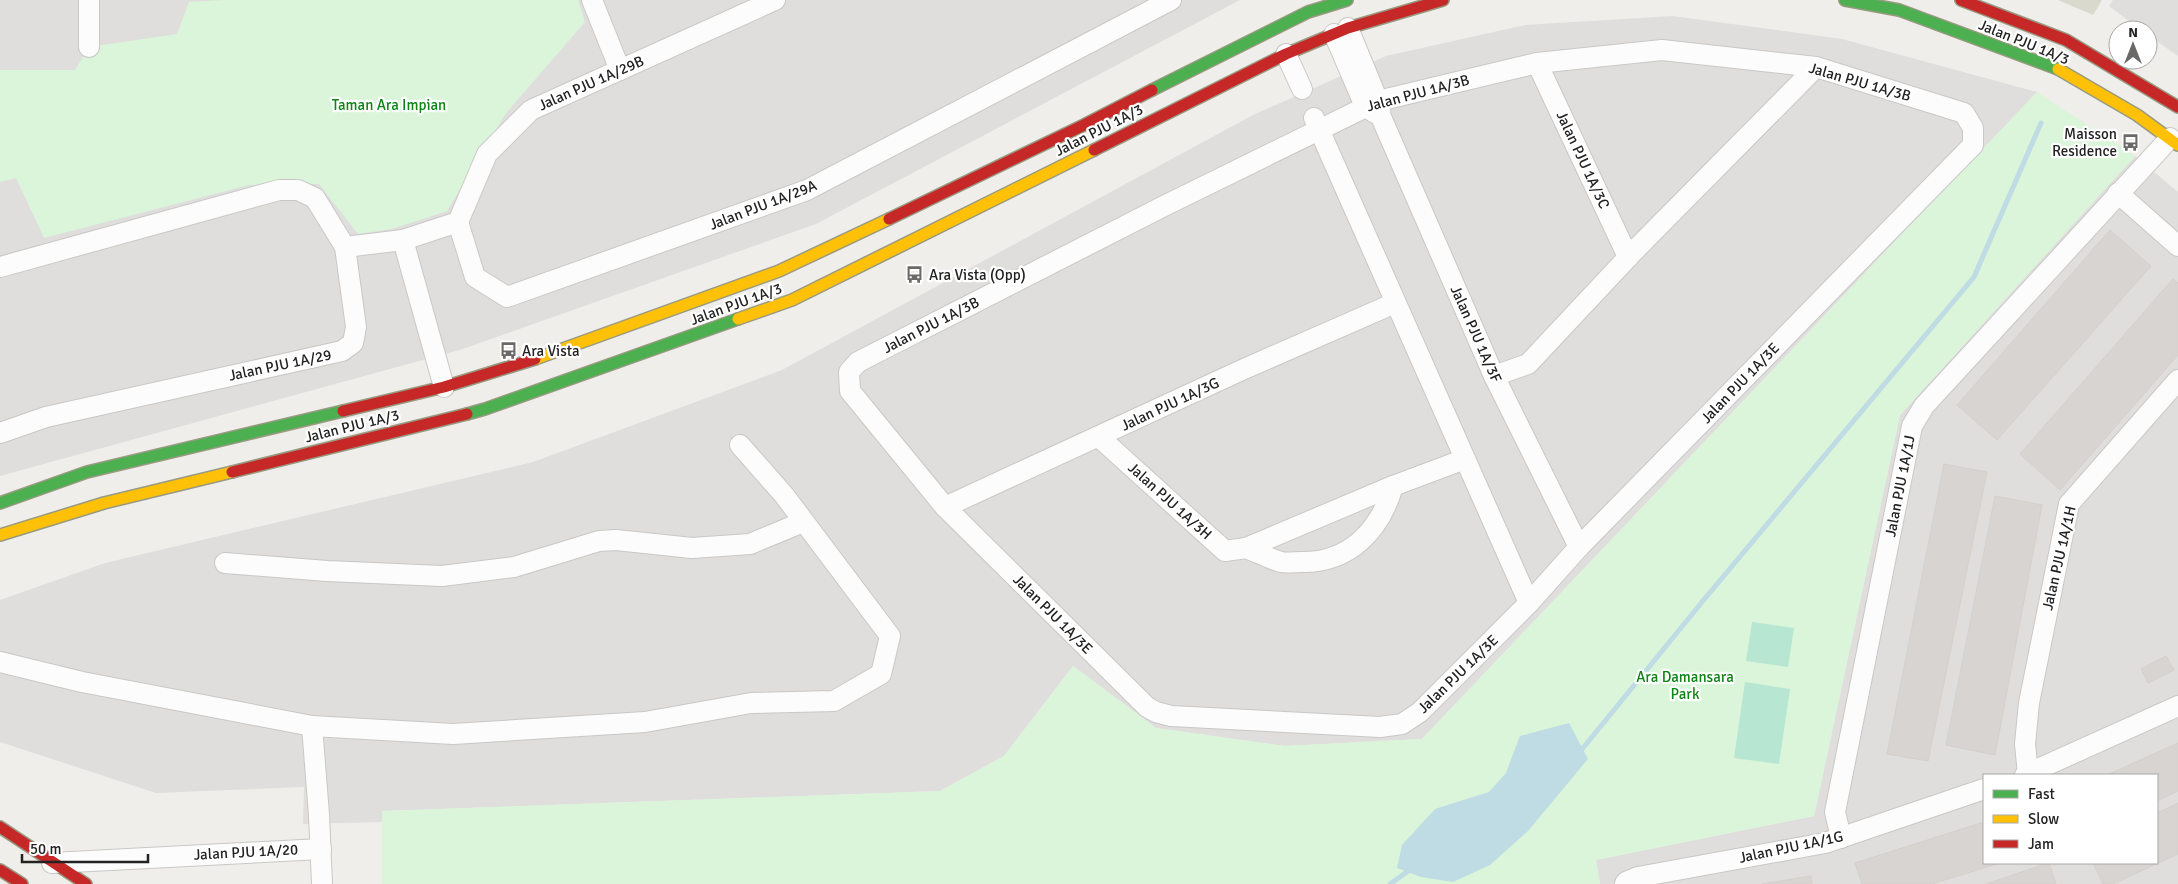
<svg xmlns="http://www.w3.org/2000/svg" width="2178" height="884" viewBox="0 0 2178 884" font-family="Signika,sans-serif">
<rect width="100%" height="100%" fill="#f0eeeb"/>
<g fill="#dfdedc" fill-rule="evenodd">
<path d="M0,0H577L579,2L578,0H1240L816,224L463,349L0,476Z"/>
<path d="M2113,0H2178V56L2148,35V30H2141L2109,6Z"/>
<path d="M1673,16L1842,39L2037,92L1422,739L1285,746L1156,728L1073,666L1004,756L940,791L382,811V822L303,824L304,787L156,793L0,742V600L105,563L533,462L782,370L1253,115L1386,56L1525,25Z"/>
<path d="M2135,156L2178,192V884H1600L1596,860L1814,816L1900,415ZM1984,775H2157V863H1984Z"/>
</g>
<path fill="#d9d9cd" d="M2058,0H2102L2093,15Z"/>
<g fill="#daf5da">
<path d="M225,0H578L585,22L506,113L447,211L392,229L358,234L319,184L249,185L44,238L16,178L0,182V70H75L89,47L177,34L189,2Z"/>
<path d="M2037,92L2135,156L1900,415L1814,816L1596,860L1600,884H382V811L940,791L1004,756L1073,666L1156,728L1285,746L1422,739Z"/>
</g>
<g fill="#b7e6d2">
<path d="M1752,622L1794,628L1788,667L1746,661Z"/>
<path d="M1745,682L1790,689L1779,764L1734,758Z"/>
</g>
<path fill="#bfdbe3" d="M1569,723L1588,759L1528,831L1490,865L1453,882L1421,877L1397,868L1402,845L1435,809L1489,792L1506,773L1520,736Z"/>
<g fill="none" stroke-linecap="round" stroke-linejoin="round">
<g stroke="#bfdbe3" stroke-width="5">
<path d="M1578,752L1583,748L1702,602L1974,277L2041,123"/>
<path d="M1390,884L1411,869"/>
</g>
</g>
<g fill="#d7d4d2" stroke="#d3d0cc">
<path d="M2110,230L2151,266L1997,440L1957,405Z"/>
<path d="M2173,279L2178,283V355L2060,490L2020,454Z"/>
<path d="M1944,464L1987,472L1928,761L1887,754Z"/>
<path d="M1995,496L2042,505L1995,755L1946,745Z"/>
<path d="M2166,656L2174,670L2148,683L2141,669Z"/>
<path d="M2178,743V791L2157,801V775H2107Z"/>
<path d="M2178,803V854L2113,884H2103L2093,863H2157V813Z"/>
<path d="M1984,822V863H2000L1932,884H1862L1855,863Z"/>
<path d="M2049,863L2056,884H1986L2048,863Z"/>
<path d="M1811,876L1812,884H1762Z"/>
</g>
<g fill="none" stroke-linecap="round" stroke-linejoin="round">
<defs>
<g id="street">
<path d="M592,0L620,70"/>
<path d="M1348,28L1378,101L1381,117L1494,376L1579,547"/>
<path d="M1334,34L1365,106L1375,113"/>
<path d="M89,47V0"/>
<path d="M1662,50L1816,67L1964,113L1973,128V145L1579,547L1529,603L1420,712L1402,724L1380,727L1171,716L1156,712L1147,707L945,507L850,391L849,372L858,362L1166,205L1378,101L1537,63Z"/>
<path d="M1286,54L1302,89"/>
<path d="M1537,63L1628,257"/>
<path d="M1314,118L1529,603"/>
<path d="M2118,193L2178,246"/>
<path d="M458,222L475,277L507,297L807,190L1171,0"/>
<path d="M458,222L487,154L531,110L775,0"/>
<path d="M403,240L444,387"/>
<path d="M345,247L403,240L458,222"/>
<path d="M0,267L279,190H298L315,198L345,247L356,327L353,343L342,351L46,417L0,433"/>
<path d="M1494,376L1528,364L1634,251L1816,67"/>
<path d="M1099,437L1225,551L1246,548L1393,486L1465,459"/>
<path d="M945,507L1244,369L1395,303"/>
<path d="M1246,548C1257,552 1270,559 1281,562C1287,563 1295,562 1301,562C1349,563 1380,531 1393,486"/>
<path d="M225,563L327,571L442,576L514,567L599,541L616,540L692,548L750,544L803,522"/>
<path d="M0,662L82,682L312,726L453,734L645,722L751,703L834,701L881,674L890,636L784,495L740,445"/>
<path d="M312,726L319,815L322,884"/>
<path d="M2028,774L2025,744L2029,703L2069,504L2178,380"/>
<path d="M2025,775L2178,706"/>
<path d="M1841,838L1835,812L1912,426L1924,406L2170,138"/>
<path d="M52,863L321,849"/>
<path d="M1625,884L1626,882L1638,877L1825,843L1984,789"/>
</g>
<g id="fast">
<path d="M1845,0L1899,10L2058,69"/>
<path d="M1152,90L1308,12L1347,0"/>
<path d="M467,414L485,409L738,319"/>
<path d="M0,503L87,472L343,411"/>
</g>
<g id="slow">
<path d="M2058,69L2137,115L2178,145"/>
<path d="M738,319L792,300L1094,150"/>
<path d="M535,359L779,271L889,219"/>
<path d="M0,535L104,503L232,472"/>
</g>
<g id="jam">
<path d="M1961,0L2066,40L2178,107"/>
<path d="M1094,150L1286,54L1348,28L1443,0"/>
<path d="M889,219L1084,125L1152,90"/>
<path d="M343,411L444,387L535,359"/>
<path d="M232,472L467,414"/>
<path d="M0,827L86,884"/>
<path d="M0,870L22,884"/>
</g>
</defs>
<use href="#street" stroke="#c9c8c7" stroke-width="22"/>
<use href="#fast" stroke="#999a82" stroke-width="14"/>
<use href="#slow" stroke="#999a82" stroke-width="14"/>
<use href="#jam" stroke="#999a82" stroke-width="14"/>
<use href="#street" stroke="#fdfcfc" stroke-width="20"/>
<use href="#fast" stroke="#4caf50" stroke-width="11"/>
<use href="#slow" stroke="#ffc107" stroke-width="11"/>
<use href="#jam" stroke="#c62828" stroke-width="11"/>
</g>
<defs>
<symbol id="bus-bare" viewBox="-9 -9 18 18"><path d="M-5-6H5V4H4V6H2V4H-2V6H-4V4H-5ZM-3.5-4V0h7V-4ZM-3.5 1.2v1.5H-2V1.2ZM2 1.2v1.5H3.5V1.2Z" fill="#6a6968" stroke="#fff" stroke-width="2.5" paint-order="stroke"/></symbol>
</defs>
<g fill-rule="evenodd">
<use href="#bus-bare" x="2118" y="130" width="25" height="25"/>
<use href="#bus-bare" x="902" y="262" width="25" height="25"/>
<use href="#bus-bare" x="496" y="338" width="25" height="25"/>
</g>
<g text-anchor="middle" stroke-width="4.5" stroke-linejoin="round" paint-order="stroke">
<g font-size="15" fill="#222" stroke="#fff">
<text transform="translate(2024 42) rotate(22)" y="5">Jalan PJU 1A/3</text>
<text transform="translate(1860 82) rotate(16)" y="5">Jalan PJU 1A/3B</text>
<text transform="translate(591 83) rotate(-24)" y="5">Jalan PJU 1A/29B</text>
<text transform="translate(1418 93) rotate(-15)" y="5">Jalan PJU 1A/3B</text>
<text transform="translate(1099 130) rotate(-27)" y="5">Jalan PJU 1A/3</text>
<text transform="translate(1583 160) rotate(65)" y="5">Jalan PJU 1A/3C</text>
<text transform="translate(763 205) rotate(-21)" y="5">Jalan PJU 1A/29A</text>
<text transform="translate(736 304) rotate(-20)" y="5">Jalan PJU 1A/3</text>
<text transform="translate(931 325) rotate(-27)" y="5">Jalan PJU 1A/3B</text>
<text transform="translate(1476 334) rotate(66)" y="5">Jalan PJU 1A/3F</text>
<text transform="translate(280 365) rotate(-12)" y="5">Jalan PJU 1A/29</text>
<text transform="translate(1740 383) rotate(-46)" y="5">Jalan PJU 1A/3E</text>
<text transform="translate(1170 404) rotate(-25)" y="5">Jalan PJU 1A/3G</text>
<text transform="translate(352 426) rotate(-14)" y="5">Jalan PJU 1A/3</text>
<text transform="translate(1900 486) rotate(-79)" y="5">Jalan PJU 1A/1J</text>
<text transform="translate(1170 501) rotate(42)" y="5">Jalan PJU 1A/3H</text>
<text transform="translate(2059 558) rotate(-77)" y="5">Jalan PJU 1A/1H</text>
<text transform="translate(1053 614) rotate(45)" y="5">Jalan PJU 1A/3E</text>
<text transform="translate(1458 674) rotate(-44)" y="5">Jalan PJU 1A/3E</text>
<text transform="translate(1791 847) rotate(-12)" y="5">Jalan PJU 1A/1G</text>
<text transform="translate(246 852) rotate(-3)" y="5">Jalan PJU 1A/20</text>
</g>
<g font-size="15" fill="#0c8416" stroke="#fff">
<text x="389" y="110">Taman Ara Impian</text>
<text x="1685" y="682">Ara Damansara<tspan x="1685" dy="17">Park</tspan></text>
</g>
<g font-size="15" fill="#222" stroke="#fff" text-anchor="start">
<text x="2117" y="139" text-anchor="end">Maisson<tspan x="2117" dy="17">Residence</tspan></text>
<text x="929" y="280">Ara Vista (Opp)</text>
<text x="522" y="356">Ara Vista</text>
</g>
</g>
<rect x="1983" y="774" width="175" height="90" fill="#ffffff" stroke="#a7a7a7"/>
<rect x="1993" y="790" width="25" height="8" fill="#4caf50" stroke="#a7a7a7"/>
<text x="2028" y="799" font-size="15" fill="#222222">Fast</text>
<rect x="1993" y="815" width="25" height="8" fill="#ffc107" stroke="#a7a7a7"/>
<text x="2028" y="824" font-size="15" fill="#222222">Slow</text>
<rect x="1993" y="840" width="25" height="8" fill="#c62828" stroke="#a7a7a7"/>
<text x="2028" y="849" font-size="15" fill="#222222">Jam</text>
<g transform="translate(2133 45)"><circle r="24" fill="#ffffff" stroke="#a7a7a7"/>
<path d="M0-4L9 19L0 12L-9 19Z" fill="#6a6968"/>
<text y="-8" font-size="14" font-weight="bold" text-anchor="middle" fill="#222222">N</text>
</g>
<path d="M22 854v8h126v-8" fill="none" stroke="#222222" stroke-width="2.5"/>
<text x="30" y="854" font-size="15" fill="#222222" stroke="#ffffff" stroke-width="4" paint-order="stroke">50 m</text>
</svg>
